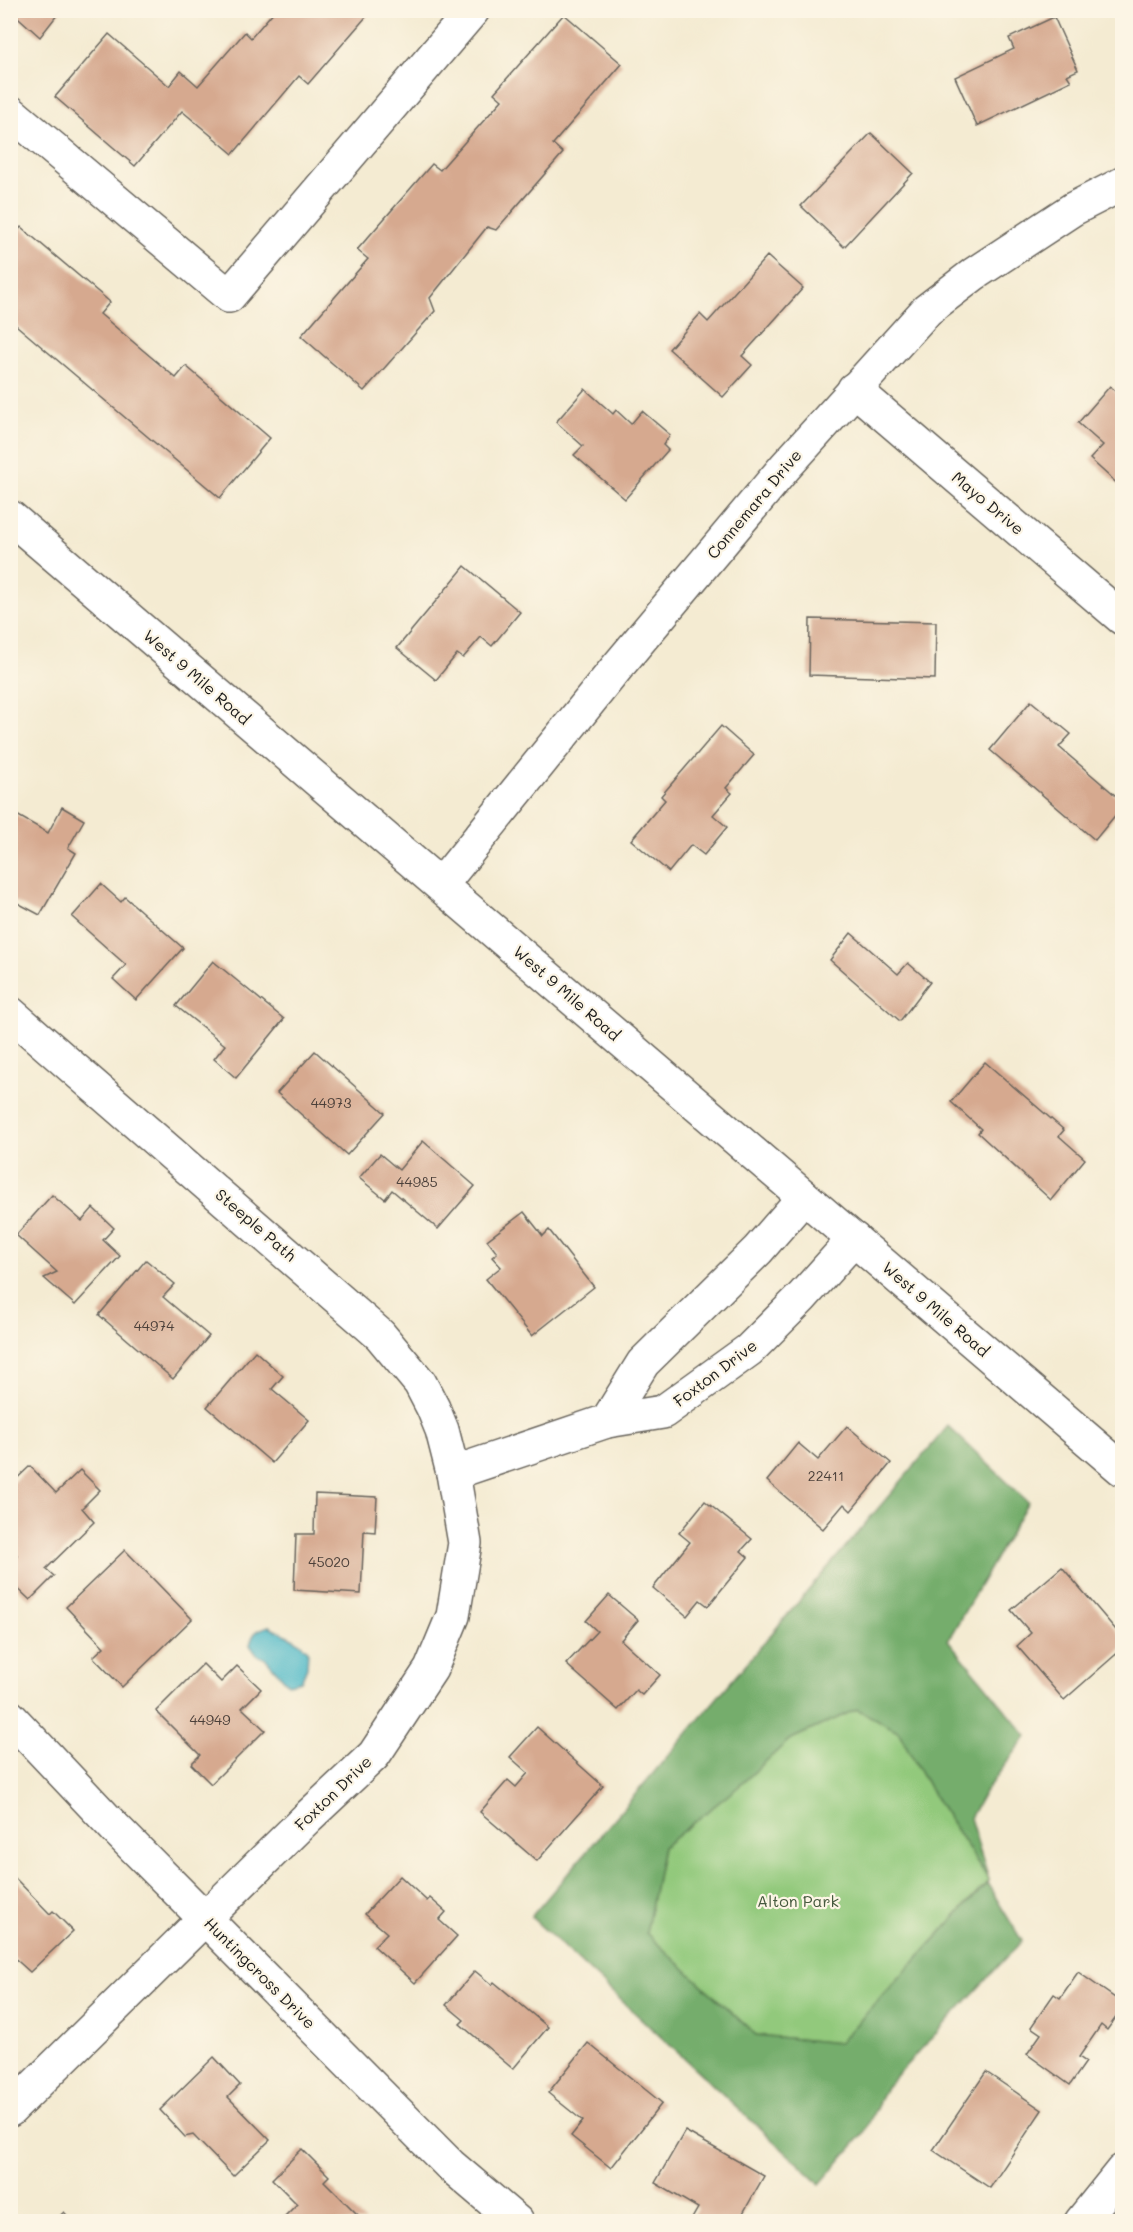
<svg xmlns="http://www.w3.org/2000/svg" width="1133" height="2232" viewBox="0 0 1133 2232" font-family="Mali,sans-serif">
<rect width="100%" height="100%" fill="#fcf5e5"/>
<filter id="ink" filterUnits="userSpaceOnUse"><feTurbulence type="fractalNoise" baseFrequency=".0167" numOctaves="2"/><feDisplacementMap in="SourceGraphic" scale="12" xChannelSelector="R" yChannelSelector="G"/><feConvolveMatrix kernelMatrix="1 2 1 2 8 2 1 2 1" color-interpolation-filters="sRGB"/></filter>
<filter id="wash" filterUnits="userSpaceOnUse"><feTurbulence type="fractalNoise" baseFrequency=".008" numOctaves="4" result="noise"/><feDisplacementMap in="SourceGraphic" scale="24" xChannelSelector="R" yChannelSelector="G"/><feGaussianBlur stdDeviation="1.35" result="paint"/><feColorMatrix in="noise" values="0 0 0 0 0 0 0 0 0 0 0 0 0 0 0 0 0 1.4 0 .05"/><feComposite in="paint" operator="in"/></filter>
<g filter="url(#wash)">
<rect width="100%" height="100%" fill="#f4ebd2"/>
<path fill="#92c97c" stroke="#57724c" stroke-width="1.5" d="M857,1709L898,1731L931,1791L989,1880L839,2043L756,2035L646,1933L663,1847L738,1787L789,1740Z"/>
<path fill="#75ad6c" stroke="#486444" stroke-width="1.5" d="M948,1426L1028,1502L948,1640L1027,1736L984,1793L970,1818L989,1880L931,1791L898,1731L857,1709L789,1740L738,1787L663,1847L646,1933L756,2035L839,2043L987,1883L1022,1941L886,2087L864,2133L820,2184L531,1917Z"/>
<path fill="#4bb8c7" stroke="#346a72" stroke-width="1.5" d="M269,1626L296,1640L308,1650L307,1667L301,1681L288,1684L266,1659L257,1655L250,1645C253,1632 257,1630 269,1626Z"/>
<g id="blocks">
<g fill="#d6a98f">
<path d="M10,10H61L40,37Z"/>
<path d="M275,10H372L308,84L299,76L233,154L182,111L135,166L55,97L109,34L169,86L181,71L198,86L245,32L251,38Z"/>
<path d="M564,14L622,64L553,144L563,153L496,230L487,227L430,298L435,311L364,391L301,336L368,259L357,250L432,164L440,170L502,100L494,93Z"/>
<path d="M1054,17L1078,70L1067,75L1071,81L977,126L955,77L1014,49L1009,38Z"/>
<path d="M871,133L913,173L844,247L801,206Z"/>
<path d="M21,227L110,302L100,314L176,378L186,366L270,438L220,498L10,320V240Z"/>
<path d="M767,256L803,288L742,356L752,365L723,397L669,349L700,314L708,322Z"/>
<path d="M1110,386L1122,398V488L1090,459L1103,445L1078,423Z"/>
<path d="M585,389L613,414L616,410L631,424L642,411L670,435L663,445L668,450L625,499L574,455L583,446L556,422Z"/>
<path d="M465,566L520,612L492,646L481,637L463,658L457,654L436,680L397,648Z"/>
<path d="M810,619L936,622L935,679L809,675Z"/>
<path d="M1031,701L1071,734L1059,747L1122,801V807L1095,840L990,750Z"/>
<path d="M721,726L754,755L726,788L732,793L713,815L727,827L704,855L691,845L669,872L631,840L665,800L661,796Z"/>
<path d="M62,807L84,820L68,848L76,853L40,915L10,899V811L48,833Z"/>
<path d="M101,884L121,902L125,897L183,948L136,1000L113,979L126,965L72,917Z"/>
<path d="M851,933L898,974L908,963L930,982L900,1021L830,960Z"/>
<path d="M213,961L284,1019L236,1078L214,1059L225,1045L176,1006Z"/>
<path d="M315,1051L385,1113L347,1155L277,1093Z"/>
<path d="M985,1062L1064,1130L1059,1136L1085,1159L1051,1200L978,1133L981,1129L951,1102Z"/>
<path d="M423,1141L475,1186L438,1229L392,1190L385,1199L359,1178L380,1154L399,1170Z"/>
<path d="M52,1195L82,1221L93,1208L114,1228L103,1240L120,1256L75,1305L44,1278L57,1272L16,1235Z"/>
<path d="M524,1212L543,1236L549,1230L594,1287L532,1336L486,1279L501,1267L492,1257L497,1253L487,1240Z"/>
<path d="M146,1260L175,1284L163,1297L209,1336L173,1379L99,1315Z"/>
<path d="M255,1351L283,1376L272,1389L309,1420L272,1463L207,1407Z"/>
<path d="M847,1426L891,1463L851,1511L844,1504L823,1529L767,1481L798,1443L818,1460Z"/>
<path d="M30,1466L56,1493L80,1470L100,1490L82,1508L94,1522L46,1569L54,1576L30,1600L10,1581V1561L17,1555L10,1548V1485Z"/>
<path d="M315,1494L377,1497L375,1532L364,1531L361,1594L294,1590L296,1534H314Z"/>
<path d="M705,1501L752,1539L741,1551L748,1557L708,1606L700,1600L687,1616L653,1588L690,1542L679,1533Z"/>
<path d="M125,1550L192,1619L122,1687L93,1657L104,1647L66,1607Z"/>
<path d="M1062,1567L1122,1637V1649L1064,1700L1017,1646L1031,1633L1011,1610Z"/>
<path d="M609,1595L638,1620L621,1640L660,1675L642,1695L636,1690L618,1710L566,1664L597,1631L586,1621Z"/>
<path d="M203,1664L221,1682L237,1666L261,1689L242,1708L265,1730L211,1784L191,1764L200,1755L156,1711Z"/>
<path d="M537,1727L603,1786L537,1861L480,1812L508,1780L516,1787L528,1773L510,1757Z"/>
<path d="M400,1876L427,1901L430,1898L446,1912L439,1920L457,1936L415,1983L374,1946L387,1933L365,1914Z"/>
<path d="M14,1877L50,1914L53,1911L73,1931L30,1972L10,1954V1880Z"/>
<path d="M475,1971L492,1985L494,1982L548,2027L513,2069L460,2024L464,2020L446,2005Z"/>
<path d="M1078,1972L1122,2003V2009L1107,2030L1101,2025L1079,2057L1086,2062L1070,2085L1027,2054L1041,2034L1031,2027L1054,1994L1060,1998Z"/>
<path d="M588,2043L662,2103L611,2168L571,2136L583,2121L548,2093Z"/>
<path d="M214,2057L240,2085L228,2097L270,2140L233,2176L193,2135L185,2137L160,2110Z"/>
<path d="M986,2072L1042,2110L990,2188L933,2150Z"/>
<path d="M685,2131L764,2176L738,2222H690L698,2208L655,2183Z"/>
<path d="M302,2149L329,2176L324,2181L365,2222H279L297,2204L272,2179Z"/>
<path d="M64,2212L73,2222H53Z"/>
</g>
</g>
</g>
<g filter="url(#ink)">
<use href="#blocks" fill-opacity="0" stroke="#68645c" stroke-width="1.5"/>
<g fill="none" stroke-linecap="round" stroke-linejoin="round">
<defs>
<g id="street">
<path d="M10,112L229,296L473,10"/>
<path d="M854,389L1122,618"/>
<path d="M441,885L618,666L785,467L927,310L974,274L1073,209L1122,184"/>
<path d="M10,1013L380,1335L420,1383L433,1408L442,1430L453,1473L465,1543L453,1616L431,1669L374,1755L309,1816L10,2110"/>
<path d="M607,1421L643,1363L758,1250L804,1197"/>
<path d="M453,1473L607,1421L663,1412L749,1350L802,1297L854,1239"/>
<path d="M10,1717L115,1828L450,2165L517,2222"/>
<path d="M1081,2222L1122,2171"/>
</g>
<path id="secondary" d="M10,517L1122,1469"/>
</defs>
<use href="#street" stroke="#68645c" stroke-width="36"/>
<use href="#secondary" stroke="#68645c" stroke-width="36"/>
<use href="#street" stroke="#fff" stroke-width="33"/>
<use href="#secondary" stroke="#fff" stroke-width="33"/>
</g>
</g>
<g text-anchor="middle" stroke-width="4.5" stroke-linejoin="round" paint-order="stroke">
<g font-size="14" fill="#4a3f39">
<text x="331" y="1108">44973</text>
<text x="417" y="1187">44985</text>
<text x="154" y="1331">44974</text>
<text x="826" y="1481">22411</text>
<text x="329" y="1567">45020</text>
<text x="210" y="1725">44949</text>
</g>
<g font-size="16" fill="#1c1c1c" stroke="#fcf5e5">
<text transform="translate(988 503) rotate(40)" y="6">Mayo Drive</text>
<text transform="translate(754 504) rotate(-50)" y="6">Connemara Drive</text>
<text transform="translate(197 677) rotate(41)" y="6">West 9 Mile Road</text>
<text transform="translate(567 993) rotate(41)" y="6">West 9 Mile Road</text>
<text transform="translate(256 1225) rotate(41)" y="6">Steeple Path</text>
<text transform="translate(936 1309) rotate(41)" y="6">West 9 Mile Road</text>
<text transform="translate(715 1373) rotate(-37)" y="6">Foxton Drive</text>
<text transform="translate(333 1793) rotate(-44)" y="6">Foxton Drive</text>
<text transform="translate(260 1973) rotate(45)" y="6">Huntingcross Drive</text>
</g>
<g font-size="16" fill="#45593e" stroke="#fcf5e5">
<text x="798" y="1907">Alton Park</text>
</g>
</g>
<rect width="1133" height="2232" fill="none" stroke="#fcf5e5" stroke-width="36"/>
</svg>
